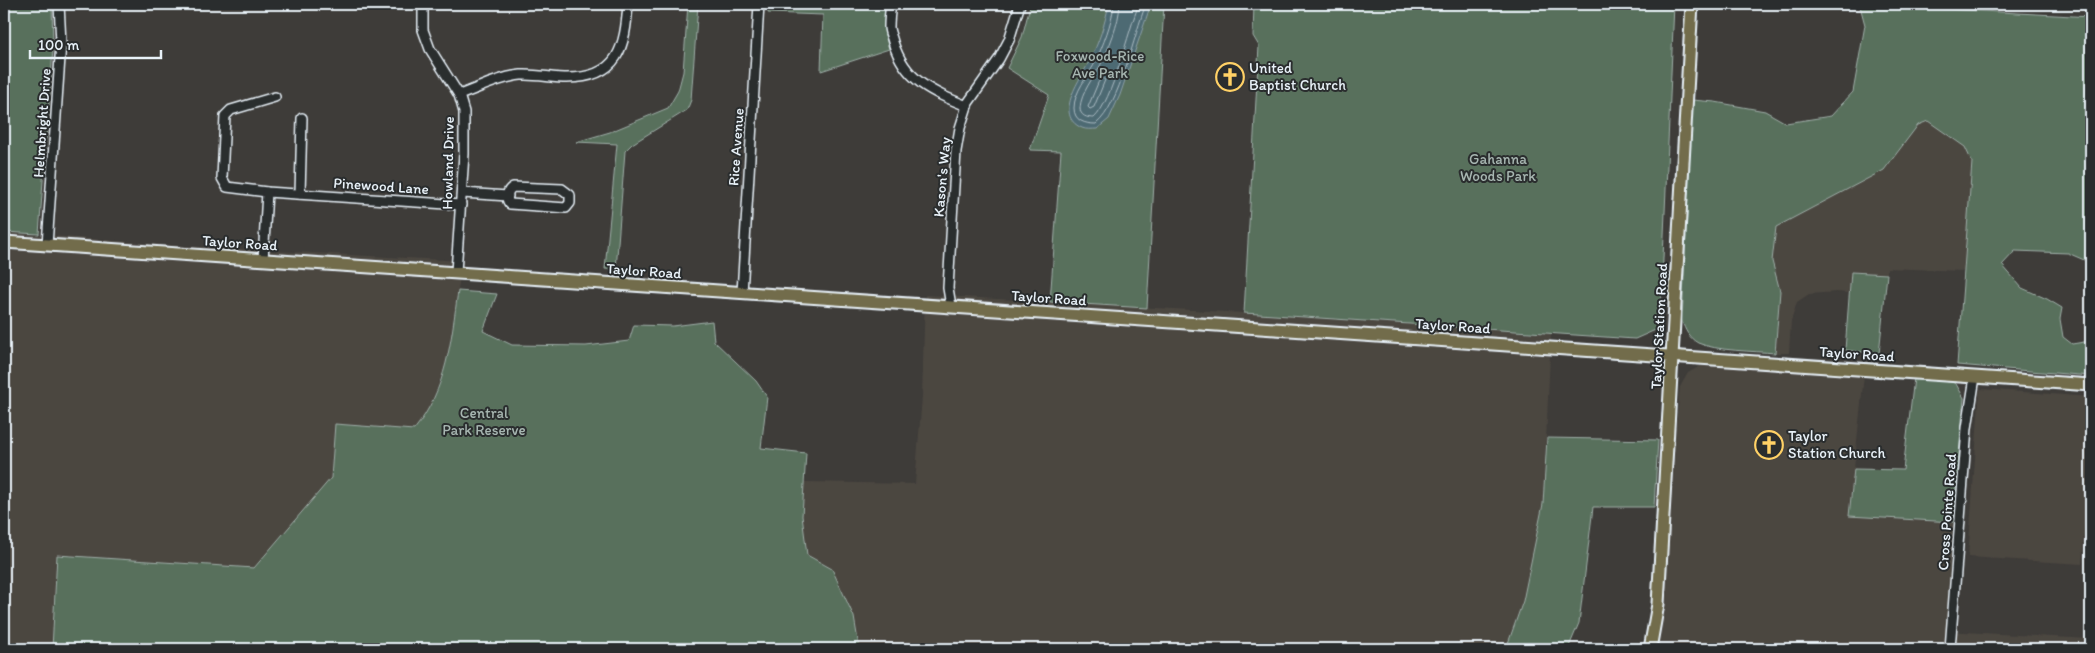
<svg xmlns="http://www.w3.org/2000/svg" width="2095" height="653" viewBox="0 0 2095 653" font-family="Itim,sans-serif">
<rect width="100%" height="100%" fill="#3e3c39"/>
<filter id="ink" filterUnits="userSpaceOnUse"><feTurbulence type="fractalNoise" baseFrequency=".02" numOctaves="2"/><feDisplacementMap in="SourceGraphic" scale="10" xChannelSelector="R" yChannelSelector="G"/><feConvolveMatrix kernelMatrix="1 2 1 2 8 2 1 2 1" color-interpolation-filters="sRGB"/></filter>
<g filter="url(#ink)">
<g fill="#4c4741">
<path d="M1928,121L1965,147L1972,162L1964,271L1887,268V274L1851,272L1849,293L1836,292L1809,294L1797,302L1791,321L1789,353H1775L1780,291L1772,261L1776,227L1884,170L1918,125Z"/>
<path d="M4,232L166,245L462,261L449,356L428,413L414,430L335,424L331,478L254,568L57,555L52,649H4Z"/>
<path d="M925,295L1244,313L1551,334L1543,504L1523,601L1506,649H863L859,647L854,617L832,569L807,555L802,516L804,482L915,484L922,397Z"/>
<path d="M1721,364L1864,375L1849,515L1953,522L1946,631L2091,639V649H1655L1659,630L1668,505L1680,387L1688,373L1702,365Z"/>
<path d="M1980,389L2091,397V431L2082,564L1968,557Z"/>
</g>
<g fill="#586f5b" stroke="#a0b0aa">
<path d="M4,4H52L53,49L39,234L4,232Z"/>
<path d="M688,4H698L691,100L687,110L632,144L625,151L616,270L605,269L617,144L576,142L610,132L668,108L678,91L683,72Z"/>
<path d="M768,4H885V35L889,49L821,71L823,15L768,13Z"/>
<path d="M1087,4H1164L1147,308L1050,302L1061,151L1030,150L1049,95L1007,68L1022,37L1030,6H1087Z"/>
<path d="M1254,4H1674L1660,328L1635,339L1244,313L1259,46L1253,36Z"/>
<path d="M1822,4H1906L1908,7L2091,17V263L2068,253L2015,251L2002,265L2022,288L2047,299L2062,308L2060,319L2063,337L2072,344L2090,341L2091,343V376L1957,365L1972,162L1965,147L1928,121L1918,125L1884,170L1776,227L1772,261L1780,291L1775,353C1754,351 1716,351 1698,343C1689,338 1685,330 1682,321L1692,100L1715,102L1765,111L1786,123L1831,116L1853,92L1865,25L1860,6Z"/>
<path d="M1851,272L1887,274L1879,354L1845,350Z"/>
<path d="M458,291L497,294L483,331L512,345L586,346L629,341L634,325L673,326L712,321L714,341L756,381L767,397L761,448L806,453L802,516L807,555L832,569L854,617L859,647L863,649H52L57,555L254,568L331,478L335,424L414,430C447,389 451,341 458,291Z"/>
<path d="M1914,378L1950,381L1956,384L1964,398L1953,522L1849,516L1854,469L1903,470Z"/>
<path d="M1547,438L1658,440L1654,507H1593L1579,623L1568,649H1506L1523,601L1543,504Z"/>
</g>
<path fill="#4e6a73" stroke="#8ca0a8" d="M1109,4H1151L1120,95L1109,119L1097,129C1093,129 1086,130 1082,128C1052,115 1082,77 1090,60C1099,42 1105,23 1109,4Z"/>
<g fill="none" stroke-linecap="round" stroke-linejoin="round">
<g stroke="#aabbc3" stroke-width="1">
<path d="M1114,4C1112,23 1103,45 1095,63C1088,76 1074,92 1074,108C1074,121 1085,124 1096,124C1120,105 1134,34 1146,4"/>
<path d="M1120,4C1119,24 1109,48 1100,66C1093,78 1081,93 1080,108C1080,116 1087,118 1094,118C1113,101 1128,30 1139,4"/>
<path d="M1102,78L1105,80L1094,107L1090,109L1088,107L1098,83Z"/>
</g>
<defs>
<g id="minor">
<path d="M423,4V30L430,49L459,95L464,112V154L456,272"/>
<path d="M891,4C890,11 889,20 889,27C889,32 892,37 893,42C905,81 932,92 967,106"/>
<path d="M459,95C479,88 500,77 521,75C536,74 552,78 567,78C619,78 625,47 628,4"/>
<path d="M275,97L231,110L225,116L222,178L227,187L267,192L461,205"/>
<path d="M513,187L562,189L570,195V203L566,208L510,204C505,199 507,190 513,187Z"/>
<path d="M462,193L508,196"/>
<path d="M300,194L302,118"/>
<path d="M47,245L61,43L59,4"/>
<path d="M263,260L267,192"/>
<path d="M742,293L759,4"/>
<path d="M951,306L948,288L956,151L960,128L968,103L999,59L1009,40L1020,4"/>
<path d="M1950,649L1967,428L1975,377"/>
</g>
<g id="major">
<path d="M4,242L2091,385"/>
<path d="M1650,649L1658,604L1692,4"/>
</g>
</defs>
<use href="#minor" stroke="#e8f1f8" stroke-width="12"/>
<use href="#major" stroke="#e8f1f8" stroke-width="15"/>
<use href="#minor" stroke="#2a2d2e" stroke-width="9"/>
<use href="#major" stroke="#726c4b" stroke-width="11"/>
</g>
</g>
<defs>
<symbol id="church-ring" viewBox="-11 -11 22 22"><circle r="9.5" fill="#2a2d2e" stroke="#ffd166" stroke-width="1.5"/><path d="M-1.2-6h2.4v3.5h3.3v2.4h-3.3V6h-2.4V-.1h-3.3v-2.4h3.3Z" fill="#ffd166"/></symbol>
</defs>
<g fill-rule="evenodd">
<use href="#church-ring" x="1214" y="61" width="32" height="32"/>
<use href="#church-ring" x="1753" y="429" width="32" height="32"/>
</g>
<g text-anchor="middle" stroke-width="4" stroke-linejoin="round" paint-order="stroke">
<g font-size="15" fill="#a7b6b1" stroke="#2a2d2e">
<text x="1100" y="61">Foxwood-Rice<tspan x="1100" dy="17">Ave Park</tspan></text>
<text x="1498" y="164">Gahanna<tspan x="1498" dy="17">Woods Park</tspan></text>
<text x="484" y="418">Central<tspan x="484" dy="17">Park Reserve</tspan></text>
</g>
<g font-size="15" fill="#e8f1f8" stroke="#2a2d2e" text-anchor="start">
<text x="1249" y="73">United<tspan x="1249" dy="17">Baptist Church</tspan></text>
<text x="1788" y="441">Taylor<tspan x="1788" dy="17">Station Church</tspan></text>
</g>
<g font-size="15" fill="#e8f1f8" stroke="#2a2d2e">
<text transform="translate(42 123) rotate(-86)" y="5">Helmbright Drive</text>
<text transform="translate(736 147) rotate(-86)" y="5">Rice Avenue</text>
<text transform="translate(448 163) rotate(-89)" y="5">Howland Drive</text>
<text transform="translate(942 177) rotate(-85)" y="5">Kason's Way</text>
<text transform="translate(381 186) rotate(4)" y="5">Pinewood Lane</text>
<text transform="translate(240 243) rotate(4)" y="5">Taylor Road</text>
<text transform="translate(644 271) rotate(4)" y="5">Taylor Road</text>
<text transform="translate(1049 298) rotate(4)" y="5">Taylor Road</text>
<text transform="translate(1453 326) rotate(4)" y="5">Taylor Road</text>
<text transform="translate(1659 326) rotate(-87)" y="5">Taylor Station Road</text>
<text transform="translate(1857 354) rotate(4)" y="5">Taylor Road</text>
<text transform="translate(1947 512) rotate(-86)" y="5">Cross Pointe Road</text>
</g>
</g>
<rect width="2095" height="653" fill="none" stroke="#2a2d2e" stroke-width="20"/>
<rect x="10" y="10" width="2075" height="633" fill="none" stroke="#e8f1f8" stroke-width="2" filter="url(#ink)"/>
<path d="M30 50v8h131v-8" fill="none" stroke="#e8f1f8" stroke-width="2.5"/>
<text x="38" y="50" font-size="15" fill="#e8f1f8" stroke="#2a2d2e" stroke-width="4" paint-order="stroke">100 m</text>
</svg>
